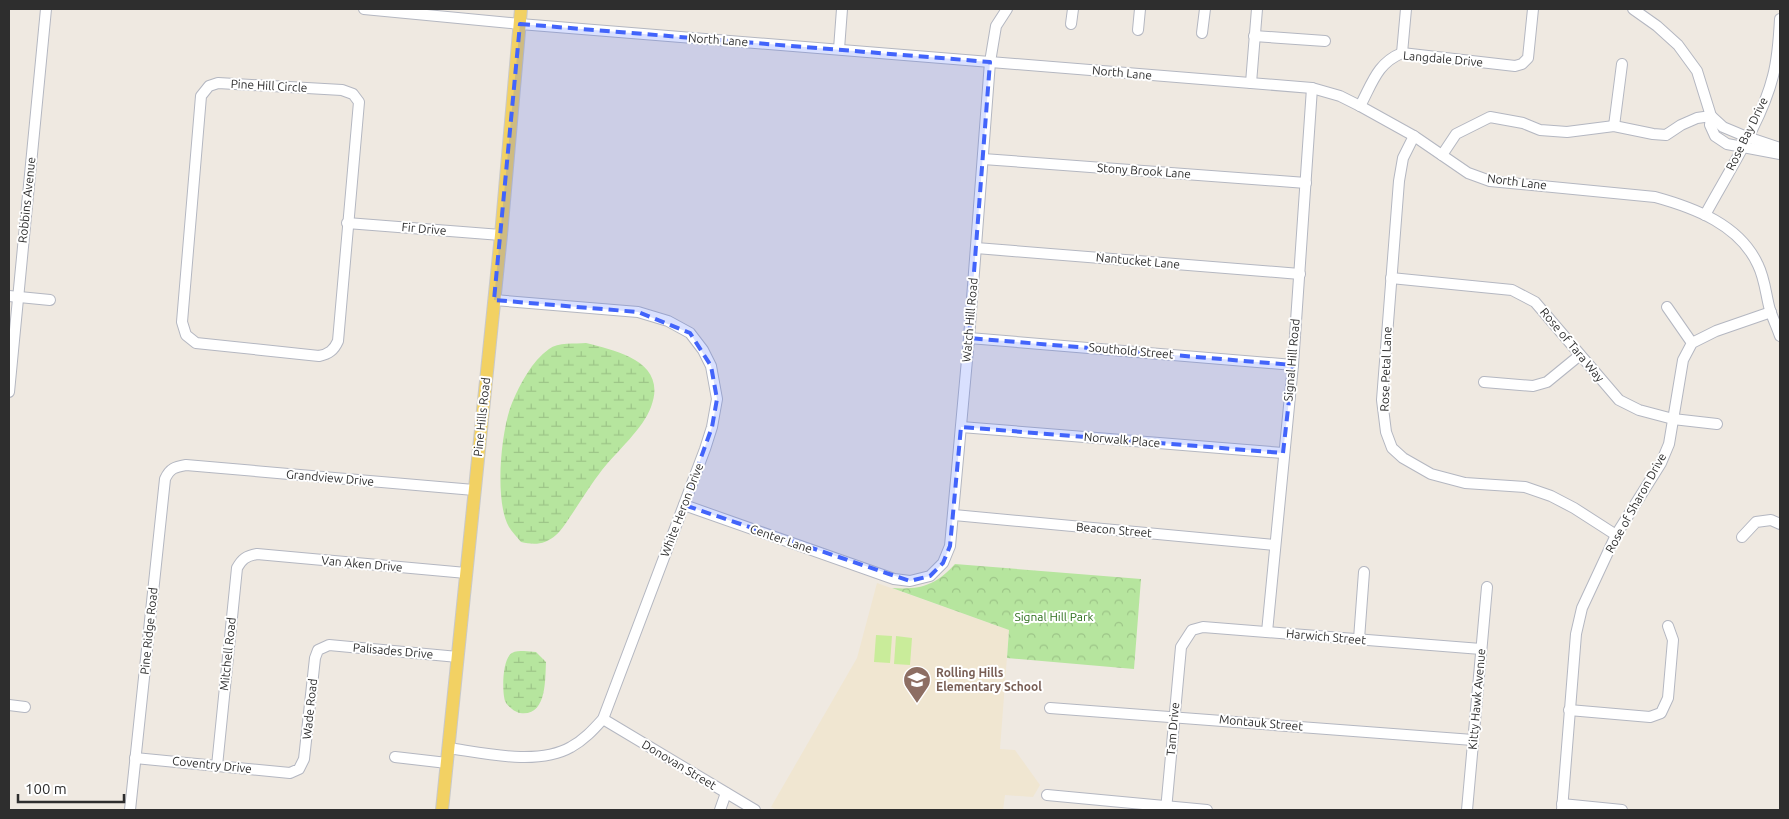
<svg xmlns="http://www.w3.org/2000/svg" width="1789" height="819" viewBox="0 0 1789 819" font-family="Ubuntu,sans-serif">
<defs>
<pattern id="forest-crowns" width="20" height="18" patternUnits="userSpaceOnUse" patternTransform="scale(1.25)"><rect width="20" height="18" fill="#b6e59e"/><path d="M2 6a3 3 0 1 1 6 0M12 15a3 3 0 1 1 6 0" fill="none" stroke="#9dc588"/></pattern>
<pattern id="wetland-marsh" width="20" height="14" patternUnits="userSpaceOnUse" patternTransform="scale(1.25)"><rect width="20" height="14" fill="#b6e59e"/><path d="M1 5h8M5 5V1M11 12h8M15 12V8" fill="none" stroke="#9dc588"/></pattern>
</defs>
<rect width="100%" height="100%" fill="#efe9e1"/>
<path fill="#f0e6d1" d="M877,583L1009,630L1000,749L1015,750L1040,785L1033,797L1005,795L1003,810H777L771,807L857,658Z"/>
<path fill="url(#forest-crowns)" d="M955,564L1141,579L1134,669L1007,658L1009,630L892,588C921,590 936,585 955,564Z"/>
<g fill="url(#wetland-marsh)">
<path d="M586,343C618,351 668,362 651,407C643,429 617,451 602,470C591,484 582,499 572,514C567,521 562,530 556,535C545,545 534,545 521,542C517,537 512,532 509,527C494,501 501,430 512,403C520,384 532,361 549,349C558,342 575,344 586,343Z"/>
<path d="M524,651L536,652L546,662C545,680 547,717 520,713C515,712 507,706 505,701C502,691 502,659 512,653C515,651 520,651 524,651Z"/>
</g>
<g fill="#c9ec9a">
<path d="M876,635L892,636L890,663L874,662Z"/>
<path d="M896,636L912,638L910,665L894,664Z"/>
</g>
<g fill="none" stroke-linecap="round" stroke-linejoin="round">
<defs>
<g id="minor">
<path d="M364,9L520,24L1312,88L1340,96L1360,106L1414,136L1468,173L1490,181L1655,197C1695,208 1740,225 1758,265C1765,279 1766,296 1770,310C1773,319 1777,327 1780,336"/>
<path d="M1633,9L1657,26L1678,45L1697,71L1711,116L1710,125L1715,136L1727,144L1780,154"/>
<path d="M1071,24L1073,9"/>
<path d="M1138,30L1140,9"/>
<path d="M1202,33L1205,9"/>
<path d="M1254,36L1325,41"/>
<path d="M839,49L842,9"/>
<path d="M1402,53L1406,9"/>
<path d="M218,83L342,90L353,94L359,102L338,341C334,350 329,354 319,356L196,343L186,335L182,322L201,96L209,86Z"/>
<path d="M1251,83L1257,9"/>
<path d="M1360,106C1372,84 1377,63 1402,53L1515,66L1522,64L1528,58L1533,9"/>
<path d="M1711,116L1723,127L1747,137L1780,148"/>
<path d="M1614,126L1622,64"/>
<path d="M1414,136L1403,158L1399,181L1382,400L1386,432L1392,448L1403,458L1431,474L1465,483L1525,487L1551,496L1574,508L1616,535"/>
<path d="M1442,155L1456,134L1490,117L1523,123L1540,130L1567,132L1614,126L1653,134L1666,135L1681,125L1697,118L1711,116"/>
<path d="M983,159L1306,183"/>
<path d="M1705,215C1727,174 1762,121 1773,76C1778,57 1779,38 1780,19"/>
<path d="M347,223L501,235"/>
<path d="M976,248L1300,274"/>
<path d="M1391,278L1512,290L1535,302L1619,400L1639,410L1673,419L1717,424"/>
<path d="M9,296L50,300"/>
<path d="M1667,307L1692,343"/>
<path d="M969,338L1293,365"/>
<path d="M1484,382L1533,386L1547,382L1580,355"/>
<path d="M9,392L46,9"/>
<path d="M961,427L1283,453"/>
<path d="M684,505L894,579L910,581L930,576L943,563L950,546L969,338L990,62L996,26L1007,9"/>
<path d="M954,515L1275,545"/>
<path d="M1742,537L1756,522L1771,520L1780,524"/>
<path d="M1267,632L1293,365L1312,88"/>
<path d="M1359,639L1364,572"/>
<path d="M9,705L25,707"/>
<path d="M1050,708L1473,740"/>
<path d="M1569,710L1650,717L1661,713L1668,698L1673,640L1668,626"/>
<path d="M603,719L755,810"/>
<path d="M448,748C484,753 538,766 571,747C584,740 593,730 603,719L705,449L712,427L717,399L711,366L703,350L690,333L668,321L638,312L494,300"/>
<path d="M395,757L447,763"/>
<path d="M135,758L290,773L299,769L304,759L315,658L318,650L329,645L458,657"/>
<path d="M217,766L237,568C242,559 246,556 257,554L466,573"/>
<path d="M1047,795L1207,810"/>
<path d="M1562,804L1622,810"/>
<path d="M130,810L165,479C170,468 175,467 186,465L474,490"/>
<path d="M720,810L726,793"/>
<path d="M1166,810L1181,647L1192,630L1203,627L1481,649"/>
<path d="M1467,810L1487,587"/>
<path d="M1562,810L1576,634L1582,608L1616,535L1661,463L1669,444L1683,360L1692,343L1716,331L1771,312"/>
</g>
<path id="major" d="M442,810L501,235L521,9"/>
</defs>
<use href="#minor" stroke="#b4b7c1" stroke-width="12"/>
<use href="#major" stroke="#c9c9c9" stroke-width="14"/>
<use href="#minor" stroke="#fff" stroke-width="10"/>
<use href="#major" stroke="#f2d163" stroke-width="12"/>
</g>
<path fill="#4264fb" fill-opacity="0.2" stroke="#4264fb" stroke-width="4" stroke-dasharray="10 6" stroke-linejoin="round" d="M520,24L990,62L969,338L1293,365L1283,453L961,427L950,546L943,563L930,576L910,581L684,505L712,427L717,399L711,366L690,333L638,312L494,300Z"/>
<defs>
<symbol id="school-pin" viewBox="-11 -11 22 30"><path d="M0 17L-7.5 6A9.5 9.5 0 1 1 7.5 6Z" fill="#8d6e63" stroke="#fff"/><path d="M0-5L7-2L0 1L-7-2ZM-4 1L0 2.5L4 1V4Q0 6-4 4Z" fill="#fff"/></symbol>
</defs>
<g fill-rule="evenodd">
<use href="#school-pin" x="901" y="664" width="32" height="43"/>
</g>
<g text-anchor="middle" stroke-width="4" stroke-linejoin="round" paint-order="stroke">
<g font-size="12" fill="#2e2e2e" stroke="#fff">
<text transform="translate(718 40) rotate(4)" y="4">North Lane</text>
<text transform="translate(1443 59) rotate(5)" y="4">Langdale Drive</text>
<text transform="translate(1122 73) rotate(5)" y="4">North Lane</text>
<text transform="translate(269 86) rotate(3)" y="4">Pine Hill Circle</text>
<text transform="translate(1747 134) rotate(-64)" y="4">Rose Bay Drive</text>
<text transform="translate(1144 171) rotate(4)" y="4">Stony Brook Lane</text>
<text transform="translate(1517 182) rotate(7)" y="4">North Lane</text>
<text transform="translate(27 200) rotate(-84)" y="4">Robbins Avenue</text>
<text transform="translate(424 229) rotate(5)" y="4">Fir Drive</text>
<text transform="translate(1138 261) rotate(5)" y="4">Nantucket Lane</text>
<text transform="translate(970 320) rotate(-85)" y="4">Watch Hill Road</text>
<text transform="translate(1572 345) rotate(50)" y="4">Rose of Tara Way</text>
<text transform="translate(1131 351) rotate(5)" y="4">Southold Street</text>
<text transform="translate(1292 360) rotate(-85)" y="4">Signal Hill Road</text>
<text transform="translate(1386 369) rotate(-88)" y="4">Rose Petal Lane</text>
<text transform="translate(482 417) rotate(-84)" y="4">Pine Hills Road</text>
<text transform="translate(1122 440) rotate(5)" y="4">Norwalk Place</text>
<text transform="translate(330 478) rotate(5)" y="4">Grandview Drive</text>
<text transform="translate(1636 503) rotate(-61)" y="4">Rose of Sharon Drive</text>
<text transform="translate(682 510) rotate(-69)" y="4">White Heron Drive</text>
<text transform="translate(1114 530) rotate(5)" y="4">Beacon Street</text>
<text transform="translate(781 539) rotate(19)" y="4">Center Lane</text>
<text transform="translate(362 564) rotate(5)" y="4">Van Aken Drive</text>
<text transform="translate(149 631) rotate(-84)" y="4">Pine Ridge Road</text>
<text transform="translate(1326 637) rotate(5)" y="4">Harwich Street</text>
<text transform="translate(393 651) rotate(5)" y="4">Palisades Drive</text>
<text transform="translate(228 654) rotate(-84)" y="4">Mitchell Road</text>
<text transform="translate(1477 699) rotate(-85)" y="4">Kitty Hawk Avenue</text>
<text transform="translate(310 709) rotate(-84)" y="4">Wade Road</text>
<text transform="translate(1261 723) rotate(5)" y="4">Montauk Street</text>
<text transform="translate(1173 729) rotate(-85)" y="4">Tam Drive</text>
<text transform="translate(212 765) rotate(6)" y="4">Coventry Drive</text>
<text transform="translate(679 765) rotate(31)" y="4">Donovan Street</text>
</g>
<g font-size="12" fill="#2c6e1b" stroke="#fff">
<text x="1054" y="621">Signal Hill Park</text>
</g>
<g font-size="12" font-weight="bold" fill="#785e54" stroke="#fff" text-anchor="start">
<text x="936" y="677">Rolling Hills<tspan x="936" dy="14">Elementary School</tspan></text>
</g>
</g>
<rect width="1789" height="819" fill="none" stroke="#2e2e2e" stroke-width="20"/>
<path d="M18 794v8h106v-8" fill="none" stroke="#2e2e2e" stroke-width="2.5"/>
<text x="25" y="794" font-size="15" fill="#2e2e2e" stroke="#ffffff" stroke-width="4" paint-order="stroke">100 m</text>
</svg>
